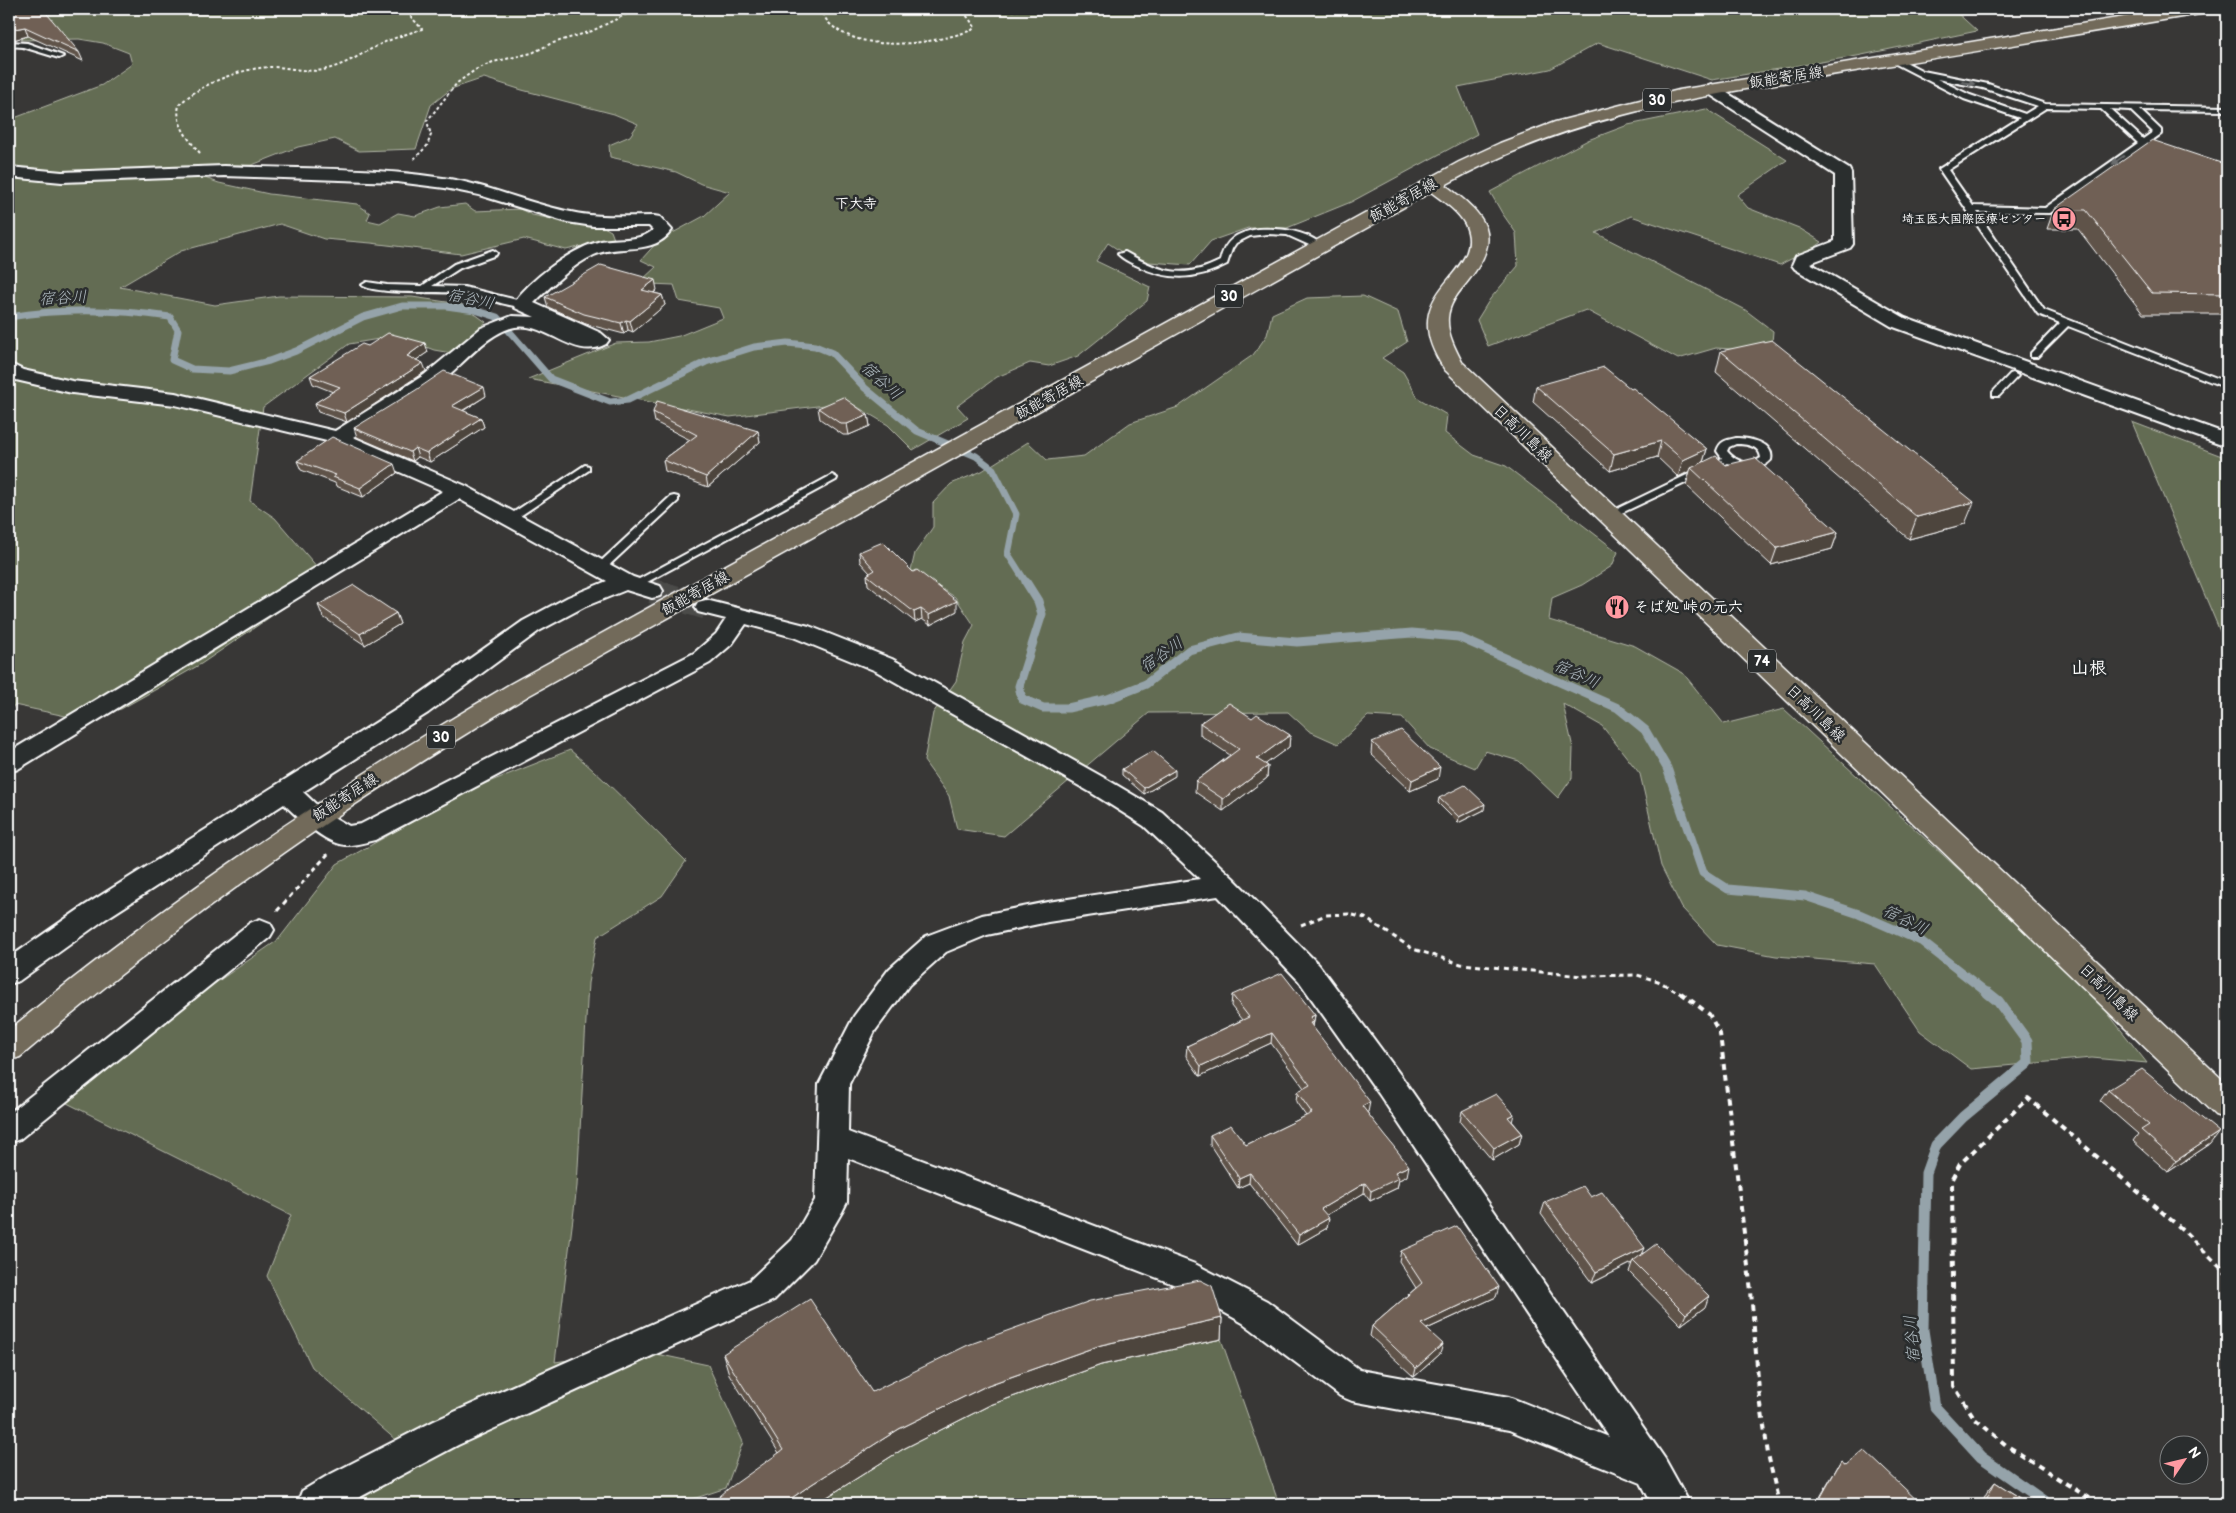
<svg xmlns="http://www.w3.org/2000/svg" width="2236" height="1513" viewBox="0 0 2236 1513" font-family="'Balsamiq Sans','Klee One',sans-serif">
<rect width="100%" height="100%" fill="#383736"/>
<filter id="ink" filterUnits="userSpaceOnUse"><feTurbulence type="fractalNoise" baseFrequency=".02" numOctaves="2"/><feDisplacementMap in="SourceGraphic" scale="10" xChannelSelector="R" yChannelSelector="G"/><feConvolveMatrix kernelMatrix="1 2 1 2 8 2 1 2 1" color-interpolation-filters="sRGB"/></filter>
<g filter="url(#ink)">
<g fill="#646c52" stroke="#b2b6a8">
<path d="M47,9H1953L1977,31L1857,56L1712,80L1598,43L1550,69L1458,87L1477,134L1351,202L1287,228H1248L1211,241L1190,265L1135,261L1108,243L1096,261L1150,287L1147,301L1078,356L1049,366L1030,363L997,377L957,406L968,418L913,450L888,425L849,402L730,417L528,379L616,343L649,342L679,336L723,318L719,308L679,301L674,285L650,284L642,280L656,267L641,260L658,241L704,216L730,192L701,184L676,172L610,157L609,145L630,136L638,124L614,114L522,90L484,78L451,89L431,105L416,149L359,151L335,139L298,147L252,165L182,170L219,183L269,194L357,204L370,213L367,220L380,223L398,213L415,216L440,207L465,204L475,211L520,209L532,215L578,224L600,225L611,231L614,239L566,250L524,239L461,254L371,243L324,239L280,224L181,251L120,287L215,305L279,296L412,297L461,304L486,322L457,354L434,350L397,336L349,344L263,407L250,501L275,518L318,568L298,598L201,664L121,709L70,717L14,705L9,715V120L102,85L132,64L129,53L103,43L79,39L21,40L25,32L41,24L51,13Z"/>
<path d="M1706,109L1787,160L1737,195L1748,208L1799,228L1822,242C1810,253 1794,256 1780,265L1631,216L1596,233L1744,309L1773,331L1772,343L1745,350L1716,348L1678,359L1586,310L1488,346L1477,320L1490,299L1518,266L1516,233L1502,213L1490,192L1588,140L1628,125Z"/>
<path d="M1363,296L1398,312L1407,342L1382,358L1403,372L1418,398L1447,415L1445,433L1474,455L1506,466L1618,552L1612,566L1582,585L1552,598L1549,620L1635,646L1683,673L1724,724L1784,709L2088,988L2147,1063L2092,1058L1971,1069L1920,1031L1875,964L1776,956L1717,945L1682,908L1661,866L1640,774L1602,726L1563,704L1573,748L1572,778L1558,798L1519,761L1485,751L1475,768L1430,749L1402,718L1368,716L1338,744L1309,731L1288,712L1149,713L1004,836L957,829L949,796L924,761L933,713L956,681L965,642L974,625L955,597L911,570L915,553L933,527V503L951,484L982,471L1028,442L1047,460L1084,456L1130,423L1178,407L1253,355L1267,335L1272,314L1307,298Z"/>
<path d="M2132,422L2227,458V648Z"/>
<path d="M570,750C611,784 647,823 686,861L662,896L597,937L588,983L577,1186L555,1362L638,1350L708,1365L743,1442L726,1488L678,1504H353L420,1461L312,1367L267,1276L291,1215L61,1100L198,995L278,940L337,864L471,789Z"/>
<path d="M1221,1339L1279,1504H816L903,1449L990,1405L1101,1365Z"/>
</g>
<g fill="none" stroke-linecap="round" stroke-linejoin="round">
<path stroke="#95a3aa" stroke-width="7" d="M9,317C63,308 116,309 170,317L178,330L172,360L192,369L229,371L269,361L296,351L363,317L402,306H446L475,310L497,317L551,379L610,402L628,400L706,362L754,347L788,343L815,346L832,353L865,388L917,431L976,456L993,469L1016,514L1008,554L1027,584"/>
<path stroke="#95a3aa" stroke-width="9" d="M1026,582L1038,601L1042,614L1019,686L1022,699L1043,708H1068L1108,699L1146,684L1189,650L1238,637L1297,642L1412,633L1458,637L1618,708L1645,730L1667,768L1703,873L1728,889L1805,896L1859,914L1921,941L1990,995"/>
<path stroke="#95a3aa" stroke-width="11" d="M1988,993L1998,1001L2027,1041L2028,1063L1963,1117L1936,1145L1926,1173L1923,1330L1935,1407L1981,1457L2048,1504"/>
<path stroke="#4c4b4a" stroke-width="25" stroke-dasharray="25 12" stroke-linecap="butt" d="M652,591L706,607"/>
<defs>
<g id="service">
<path d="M9,42L27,43L63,56L59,58L23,47L9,46Z"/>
<path d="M1892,58H1898L1923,71L1988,84L2045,104L2227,107V111L2140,110L2161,130V134L2050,213L1977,212L2044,310L2227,382V388L2068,326L2037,357H2031V353L2060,323L2038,314L1939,169L2020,118L1964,99L1892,62ZM1937,79L1983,88L2038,106L2025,114L1970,95ZM2046,108L2101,109L2138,143L2045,208L1973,206L1948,170ZM2110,109L2130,110L2153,132L2143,139Z"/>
<path d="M1258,229C1280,228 1306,230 1323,246L1316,248L1287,235L1268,234L1250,236L1236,243L1232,249L1227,264C1197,280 1169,281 1138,266C1131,263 1123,259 1118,254L1125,252C1160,272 1183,280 1220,261C1225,239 1237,233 1258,229Z"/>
<path d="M493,250L497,253L496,255L460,268L432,286L464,287L525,302V306C510,309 479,294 461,293C442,291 375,295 362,285L367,282L387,285L422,286L454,264Z"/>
<path d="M2013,373L2018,376L2016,378L1999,396H1993V392L2010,374Z"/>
<path d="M1736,438C1748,438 1775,442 1771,460C1760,472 1741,470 1728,463L1613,517H1605L1604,515L1722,458L1717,451C1720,441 1726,440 1736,438ZM1736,444C1747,444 1760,446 1761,458C1749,466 1736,462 1727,451L1729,447Z"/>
<path d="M585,465L589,466V470L514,520H506L505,518Z"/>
<path d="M832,475L837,478L836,480L638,587H630L628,585Z"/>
<path d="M674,496L678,497V501L604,570H596L594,568L596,566L670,497Z"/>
</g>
<g id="minor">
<path d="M1711,84L1716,86L1849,169L1851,173L1853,244L1850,248L1810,263L1905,318L2227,434V447L1891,326L1795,269L1792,265L1796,256L1835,241V175L1706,92L1703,89L1706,86Z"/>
<path d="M224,166C297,169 371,167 443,178C487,184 528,204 571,212C598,218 626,216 654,216L660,217L672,230C653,257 620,243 594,255C571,266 552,285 534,303L601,333L609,340L606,344C575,362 546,321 515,327C487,332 461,367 438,384C411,403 382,420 353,437L466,486L633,577L660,586L663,591L660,596L652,598L626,590L584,607L539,631L428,713L303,792L323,811L349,826L361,824L694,653L716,634L726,619L698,612L695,607L698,602L706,600L809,626L892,659L1108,780L1162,812L1233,878L1319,965L1401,1076L1665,1459L1690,1504H1652L1641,1483L1509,1430L1352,1401L1340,1396L1243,1323L1173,1284L848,1158L847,1202L842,1212L814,1260L774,1300L458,1445L347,1504H297L302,1491L327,1476L434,1421L750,1280L792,1240L815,1200L819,1084L854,1016L889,969L926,936L982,915L1048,902L1200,879L1144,826L1090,792L876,671L793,637L746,624L732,644L710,663L375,840C366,842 354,846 345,845C326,844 297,817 284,804L104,920L19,981L9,984V958L84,906L410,701L523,621L568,597L607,581L459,499L18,769L9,772V752L443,491L331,442L175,405L72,393L16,380L9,378V363L23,370L72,381L175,393L335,431L424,375L481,328L512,316L535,317L515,308L513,304C529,280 572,248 601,241C618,238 640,242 653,230L649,226H593L567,222L479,195L445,188L397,182L224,176L62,182L9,177V167L62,172ZM1218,896L1299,981L1379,1094L1609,1437L1509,1397L1360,1370L1267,1301L1195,1264L848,1132L849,1084L875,1031L909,985L946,952L987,935L1048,922Z"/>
<path d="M260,919L270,923L274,930L270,937L20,1139L9,1143V1113L250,923Z"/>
</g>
<path id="primary" d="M2173,9H2208L2206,12L2200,14C2083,33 1966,53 1849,72C1705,96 1575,112 1445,185C1487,216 1504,236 1468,281C1459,292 1449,303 1448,318C1447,334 1455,348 1462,362L2227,1084V1119L2215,1115L1445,370C1389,288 1490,276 1465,224C1458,211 1443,201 1431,192L528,696C459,738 390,780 324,825C219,897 117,975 20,1057L9,1061V1030C167,900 334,788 510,684L1459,162L1500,143L1555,122L1679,90Z"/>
</defs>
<use href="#service" stroke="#fff" stroke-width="4"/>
<use href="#minor" stroke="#fff" stroke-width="4"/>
<use href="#primary" stroke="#fff" stroke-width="3"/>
<g stroke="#fff" stroke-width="2" stroke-dasharray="3 2.5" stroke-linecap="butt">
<path d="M820,9C823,14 826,21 831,25C865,54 933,44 972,30L975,27L964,12L969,9"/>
<path d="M984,9L1007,11L1030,9"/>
<path d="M200,153C188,139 175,124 179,105C199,84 244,67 273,67C291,67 309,74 327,69C344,65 360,55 375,47C390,39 406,34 422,29L404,9"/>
<path d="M414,159L427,146L431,135L427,121L457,83L475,70L493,62L532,53L550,44L592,31L637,9"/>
</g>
<g stroke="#fff" stroke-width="3" stroke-dasharray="5 4" stroke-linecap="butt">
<path d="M277,911L328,854"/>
<path d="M1301,925L1326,915L1349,914L1365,918L1413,949L1461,964L1582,976L1637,975L1658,981L1683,995"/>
</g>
<g stroke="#fff" stroke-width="4" stroke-dasharray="6 5" stroke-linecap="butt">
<path d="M1681,993L1709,1014L1720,1034L1751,1291L1759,1391L1768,1454L1779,1504"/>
<path d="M2098,1504L2006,1445L1975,1419L1954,1386L1952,1179L1960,1164L2028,1098L2183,1230L2227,1274"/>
</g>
<use href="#service" fill="#2a2d2e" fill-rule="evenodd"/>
<use href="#minor" fill="#2a2d2e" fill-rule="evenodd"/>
<use href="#primary" fill="#726b5a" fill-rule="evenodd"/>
</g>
<g fill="#5f5349" stroke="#fff">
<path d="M9,9L79,52L83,61L28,36L9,41Z"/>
<path d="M2227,138V151L2223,147Z"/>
<path d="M2227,165V314H2143L2078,229H2047L2054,209Z"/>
<path d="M657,290L654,293L662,295L665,305L633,332L628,330L624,334L586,324L548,307L545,297Z"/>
<path d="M368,346L428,352L416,360L426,371L347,422L318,412L315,403L333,392L313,384L310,376Z"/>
<path d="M1721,351L1965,524L1909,539L1716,372Z"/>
<path d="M1536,386L1631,389L1707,449L1703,462L1726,465L1838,532L1832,549L1771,565L1686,485L1690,471L1678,477L1657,457L1610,471L1533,402Z"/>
<path d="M486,396L463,411L481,418L484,427L430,462L418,457L413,461L357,437L354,428Z"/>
<path d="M818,408L868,415L870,426L849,435H843L820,419Z"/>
<path d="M653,412L758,431L760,442L708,487L665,471L663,460L690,440L655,422Z"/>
<path d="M297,461L397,473L363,497L336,486L335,483L301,470Z"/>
<path d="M859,552L913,572L957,611L930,625L922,619L915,622L868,585L867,575L870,573L860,562Z"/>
<path d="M318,605L396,613L400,624L365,645L323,617Z"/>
<path d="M1252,718L1290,735L1289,747L1265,764L1268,766L1267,778L1223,811L1195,792L1196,781L1230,755L1200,735V723Z"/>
<path d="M1372,742L1438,779L1410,791L1371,754Z"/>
<path d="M1122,769L1175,776L1144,794L1122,775Z"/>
<path d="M1439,798L1484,810L1458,823L1438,803Z"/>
<path d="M1232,995L1315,1015L1313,1027L1368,1112H1367L1407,1176L1399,1180L1397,1188L1370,1201L1364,1193L1326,1215L1327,1228L1297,1245L1249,1183L1238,1188L1210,1145V1135L1246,1145L1306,1116L1296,1102L1297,1092L1304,1088L1271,1043L1200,1076L1186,1056L1187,1046L1242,1020L1231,1006Z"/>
<path d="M2108,1090L2210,1144L2168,1172L2133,1141L2138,1134L2100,1101Z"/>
<path d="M1462,1111L1512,1121L1522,1133L1519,1144L1492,1160L1460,1122Z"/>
<path d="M1591,1197L1642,1254L1705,1307L1681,1325L1629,1272L1632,1263L1592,1283L1541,1214L1545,1202Z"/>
<path d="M1401,1251L1496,1297L1427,1329L1440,1354L1414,1377L1370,1336L1372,1326L1416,1288L1399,1261Z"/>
<path d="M1222,1318L1221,1339L1101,1365L990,1405L903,1449L816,1504L779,1453L729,1374L723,1354L872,1392Z"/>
<path d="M1841,1461L1846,1465L1921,1504H1816Z"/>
<path d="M1995,1482L2030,1504H1981L1987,1492Z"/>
</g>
<g fill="#4e443c" stroke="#fff">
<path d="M25,27L28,36L9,41V30Z"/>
<path d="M655,280L657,290L644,300L642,290Z"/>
<path d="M662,295L665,305L633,332L630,321Z"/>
<path d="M626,320L628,330L624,334L621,323Z"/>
<path d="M425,343L428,352L409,365L407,356Z"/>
<path d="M423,363L426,371L347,422L344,413Z"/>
<path d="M484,387L486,396L455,415L452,406Z"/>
<path d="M868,415L870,426L849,435L847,424Z"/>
<path d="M481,418L484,427L430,462L427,453Z"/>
<path d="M758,431L760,442L708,487L706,477Z"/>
<path d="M1661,441L1657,457L1610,471L1614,454Z"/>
<path d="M415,448L418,457L413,461L410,452Z"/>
<path d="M1707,449L1702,465L1691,468L1690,471L1678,477L1683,460Z"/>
<path d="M394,464L397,473L363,497L360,488Z"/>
<path d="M1974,502L1965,524L1909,539L1917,517Z"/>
<path d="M1838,532L1832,549L1771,565L1777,548Z"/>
<path d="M957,601V611L930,625L929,615Z"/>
<path d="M921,609L922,619L915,622L914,612Z"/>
<path d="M396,613L400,624L365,645L360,634Z"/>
<path d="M1290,735L1289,747L1256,771L1257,759Z"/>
<path d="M1268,766L1267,778L1223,811V799Z"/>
<path d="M1440,767L1438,779L1410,791L1412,780Z"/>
<path d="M1175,770V776L1144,794V788Z"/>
<path d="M1485,804L1484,810L1458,823L1459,817Z"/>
<path d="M1315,1015L1312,1032L1310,1017Z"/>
<path d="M1272,1033L1271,1043L1200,1076L1201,1066Z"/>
<path d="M1370,1102L1368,1112L1360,1116L1362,1106Z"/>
<path d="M1514,1114L1511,1126L1508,1117Z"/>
<path d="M2219,1132L2210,1144L2168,1172L2176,1161Z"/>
<path d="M1522,1133L1519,1144L1492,1160L1494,1148Z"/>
<path d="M1409,1166L1407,1176L1399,1180L1397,1188L1370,1201L1371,1191L1395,1172Z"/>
<path d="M1250,1173L1249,1183L1238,1188L1239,1178Z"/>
<path d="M1365,1183L1364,1193L1320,1219L1321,1209Z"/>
<path d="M1329,1218L1327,1228L1297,1245L1299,1235Z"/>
<path d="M1645,1248L1640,1259L1633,1261L1632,1263L1592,1283L1596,1272Z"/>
<path d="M1499,1287L1496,1297L1418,1333L1421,1324Z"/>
<path d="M1709,1296L1705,1307L1681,1325L1686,1314Z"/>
<path d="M1222,1318L1221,1339L1101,1365L990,1405L903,1449L816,1504H783L812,1484L899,1429L988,1385L1101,1345Z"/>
<path d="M1443,1344L1440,1354L1414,1377L1416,1368Z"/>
</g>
<g fill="#6f6155" stroke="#fff">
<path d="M9,9H43L79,52L25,27L9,30Z"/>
<path d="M2152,140L2227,165V294L2152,293L2086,210L2054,209Z"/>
<path d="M601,265L655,280L642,290L662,295L630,321L626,320L621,323L584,314L545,297Z"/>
<path d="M388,333L425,343L407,356L423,363L344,413L315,403L340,387L310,376L362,344L368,346Z"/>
<path d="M1772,340L1974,502L1917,517L1721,351Z"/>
<path d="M1604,367L1631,389L1633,388L1707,449L1683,460L1661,441L1614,454L1536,386Z"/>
<path d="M444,371L484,387L452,406L481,418L427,453L415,448L410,452L354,428L416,390Z"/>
<path d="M843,397L868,415L847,424H841L818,408Z"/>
<path d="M657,401L758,431L706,477L663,460L697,435L653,412Z"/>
<path d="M332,437L394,464L360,488L333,477L336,475L297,461Z"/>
<path d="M1716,456L1726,465L1755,458L1838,532L1777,548L1691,468Z"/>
<path d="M883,542L913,572L917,570L957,601L929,615L921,609L914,612L867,575L875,570L859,552Z"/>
<path d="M354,585L396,613L360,634L318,605Z"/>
<path d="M1229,703L1252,718L1257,714L1290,735L1257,759L1268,766L1223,799L1196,781L1239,749L1200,723Z"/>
<path d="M1401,730L1440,767L1412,780L1372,742Z"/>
<path d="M1153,751L1175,770L1144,788L1122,769Z"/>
<path d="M1465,785L1485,804L1459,817L1439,798Z"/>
<path d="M1282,973L1315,1015L1310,1017L1314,1022L1310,1023L1370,1102L1362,1106L1409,1166L1395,1172L1399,1178L1371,1191L1365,1183L1321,1209L1329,1218L1299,1235L1250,1173L1239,1178L1210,1135L1231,1125L1246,1145L1312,1113L1297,1092L1310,1085L1272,1033L1201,1066L1187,1046L1249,1017L1232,995Z"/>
<path d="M2142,1069L2219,1132L2176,1161L2141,1130L2149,1125L2108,1090Z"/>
<path d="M1496,1094L1514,1114L1508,1117L1522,1133L1494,1148L1462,1111Z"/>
<path d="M1583,1186L1591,1197L1602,1192L1645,1248L1596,1272L1545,1202Z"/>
<path d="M1457,1226L1499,1287L1421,1324L1443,1344L1416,1368L1372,1326L1422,1283L1401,1251Z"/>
<path d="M1656,1244L1709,1296L1686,1314L1633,1261Z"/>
<path d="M1200,1280L1212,1286L1222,1318L1101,1345L988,1385L899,1429L812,1484L783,1504H711L728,1489L783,1450L723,1354L810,1299L872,1392L968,1345L1090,1301Z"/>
<path d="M1864,1450L1921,1504H1817L1841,1461L1846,1465Z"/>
<path d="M1995,1482L2030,1504H1984Z"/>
</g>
<defs><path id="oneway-solid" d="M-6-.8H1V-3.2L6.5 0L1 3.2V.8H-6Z" transform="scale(1.25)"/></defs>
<g fill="#6a6c6d">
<use href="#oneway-solid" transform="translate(1968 83) rotate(11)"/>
<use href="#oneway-solid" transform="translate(2118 160) rotate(145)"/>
</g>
</g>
<defs>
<symbol id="bus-disc" viewBox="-11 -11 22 22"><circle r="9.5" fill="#ff9aa2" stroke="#2a2d2e"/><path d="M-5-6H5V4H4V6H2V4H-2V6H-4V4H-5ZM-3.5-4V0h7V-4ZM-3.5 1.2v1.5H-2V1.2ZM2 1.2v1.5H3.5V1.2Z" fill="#111"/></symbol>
<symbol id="restaurant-disc" viewBox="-11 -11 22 22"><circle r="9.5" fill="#ff9aa2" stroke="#2a2d2e"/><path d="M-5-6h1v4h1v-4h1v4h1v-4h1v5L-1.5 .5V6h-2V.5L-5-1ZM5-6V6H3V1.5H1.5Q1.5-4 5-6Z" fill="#111"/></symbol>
</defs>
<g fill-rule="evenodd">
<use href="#bus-disc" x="2050" y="205" width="28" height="28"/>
<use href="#restaurant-disc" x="1603" y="593" width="28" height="28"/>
</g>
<g text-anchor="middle" stroke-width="5" stroke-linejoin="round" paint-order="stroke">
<g font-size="12" font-weight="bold" fill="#fff" stroke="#2a2d2e" text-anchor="end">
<text x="2046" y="223">埼玉医大国際医療センター</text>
</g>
<g fill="#2a2d2e" stroke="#bfc0c0" stroke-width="1">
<rect x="1643" y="88.5" width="28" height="23" rx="4"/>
<rect x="1215" y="284.5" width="28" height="23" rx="4"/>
<rect x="1748" y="649.5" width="28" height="23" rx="4"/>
<rect x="427" y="725.5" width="28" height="23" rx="4"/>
</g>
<g font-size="14" font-weight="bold" fill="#fff">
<text x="1657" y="105">30</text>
<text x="1229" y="301">30</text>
<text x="1762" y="666">74</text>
<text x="441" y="742">30</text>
</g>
<g font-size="14" font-weight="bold" fill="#fff" stroke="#2a2d2e">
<text x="856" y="208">下大寺</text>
</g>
<g font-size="15" fill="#fff" stroke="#2a2d2e">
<text transform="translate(1786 77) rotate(-9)" y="5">飯能寄居線</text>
<text transform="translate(1403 200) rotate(-29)" y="5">飯能寄居線</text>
<text transform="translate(1049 397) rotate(-29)" y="5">飯能寄居線</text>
<text transform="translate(1523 433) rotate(44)" y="5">日高川島線</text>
<text transform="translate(695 593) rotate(-29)" y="5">飯能寄居線</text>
<text transform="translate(1816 713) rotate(44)" y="5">日高川島線</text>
<text transform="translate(345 797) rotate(-33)" y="5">飯能寄居線</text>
<text transform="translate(2109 992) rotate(44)" y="5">日高川島線</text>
</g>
<g font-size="15" font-weight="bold" fill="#fff" stroke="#2a2d2e" text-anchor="start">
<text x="1634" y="612">そば処 峠の元六</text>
</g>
<g font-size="16" font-style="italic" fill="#afbac0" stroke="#2a2d2e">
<text transform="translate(63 297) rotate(-3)" y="6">宿谷川</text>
<text transform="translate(471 298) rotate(12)" y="6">宿谷川</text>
<text transform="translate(882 380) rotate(42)" y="6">宿谷川</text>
<text transform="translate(1161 654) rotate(-35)" y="6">宿谷川</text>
<text transform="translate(1577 673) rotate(24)" y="6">宿谷川</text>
<text transform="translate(1906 919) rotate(26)" y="6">宿谷川</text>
<text transform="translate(1911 1339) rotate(-95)" y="6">宿谷川</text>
</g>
<g font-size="18" font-weight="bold" fill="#fff" stroke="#2a2d2e">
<text x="2089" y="674">山根</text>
</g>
</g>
<rect width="2236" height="1513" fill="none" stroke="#2a2d2e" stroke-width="30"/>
<rect x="15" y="15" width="2206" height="1483" fill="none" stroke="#fff" stroke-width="2" filter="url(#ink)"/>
<g transform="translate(2184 1460) rotate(55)"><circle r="24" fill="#2a2d2e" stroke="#7f8182"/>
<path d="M0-4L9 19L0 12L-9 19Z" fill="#ff9aa2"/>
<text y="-8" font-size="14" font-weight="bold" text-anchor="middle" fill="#ffffff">N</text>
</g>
</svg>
